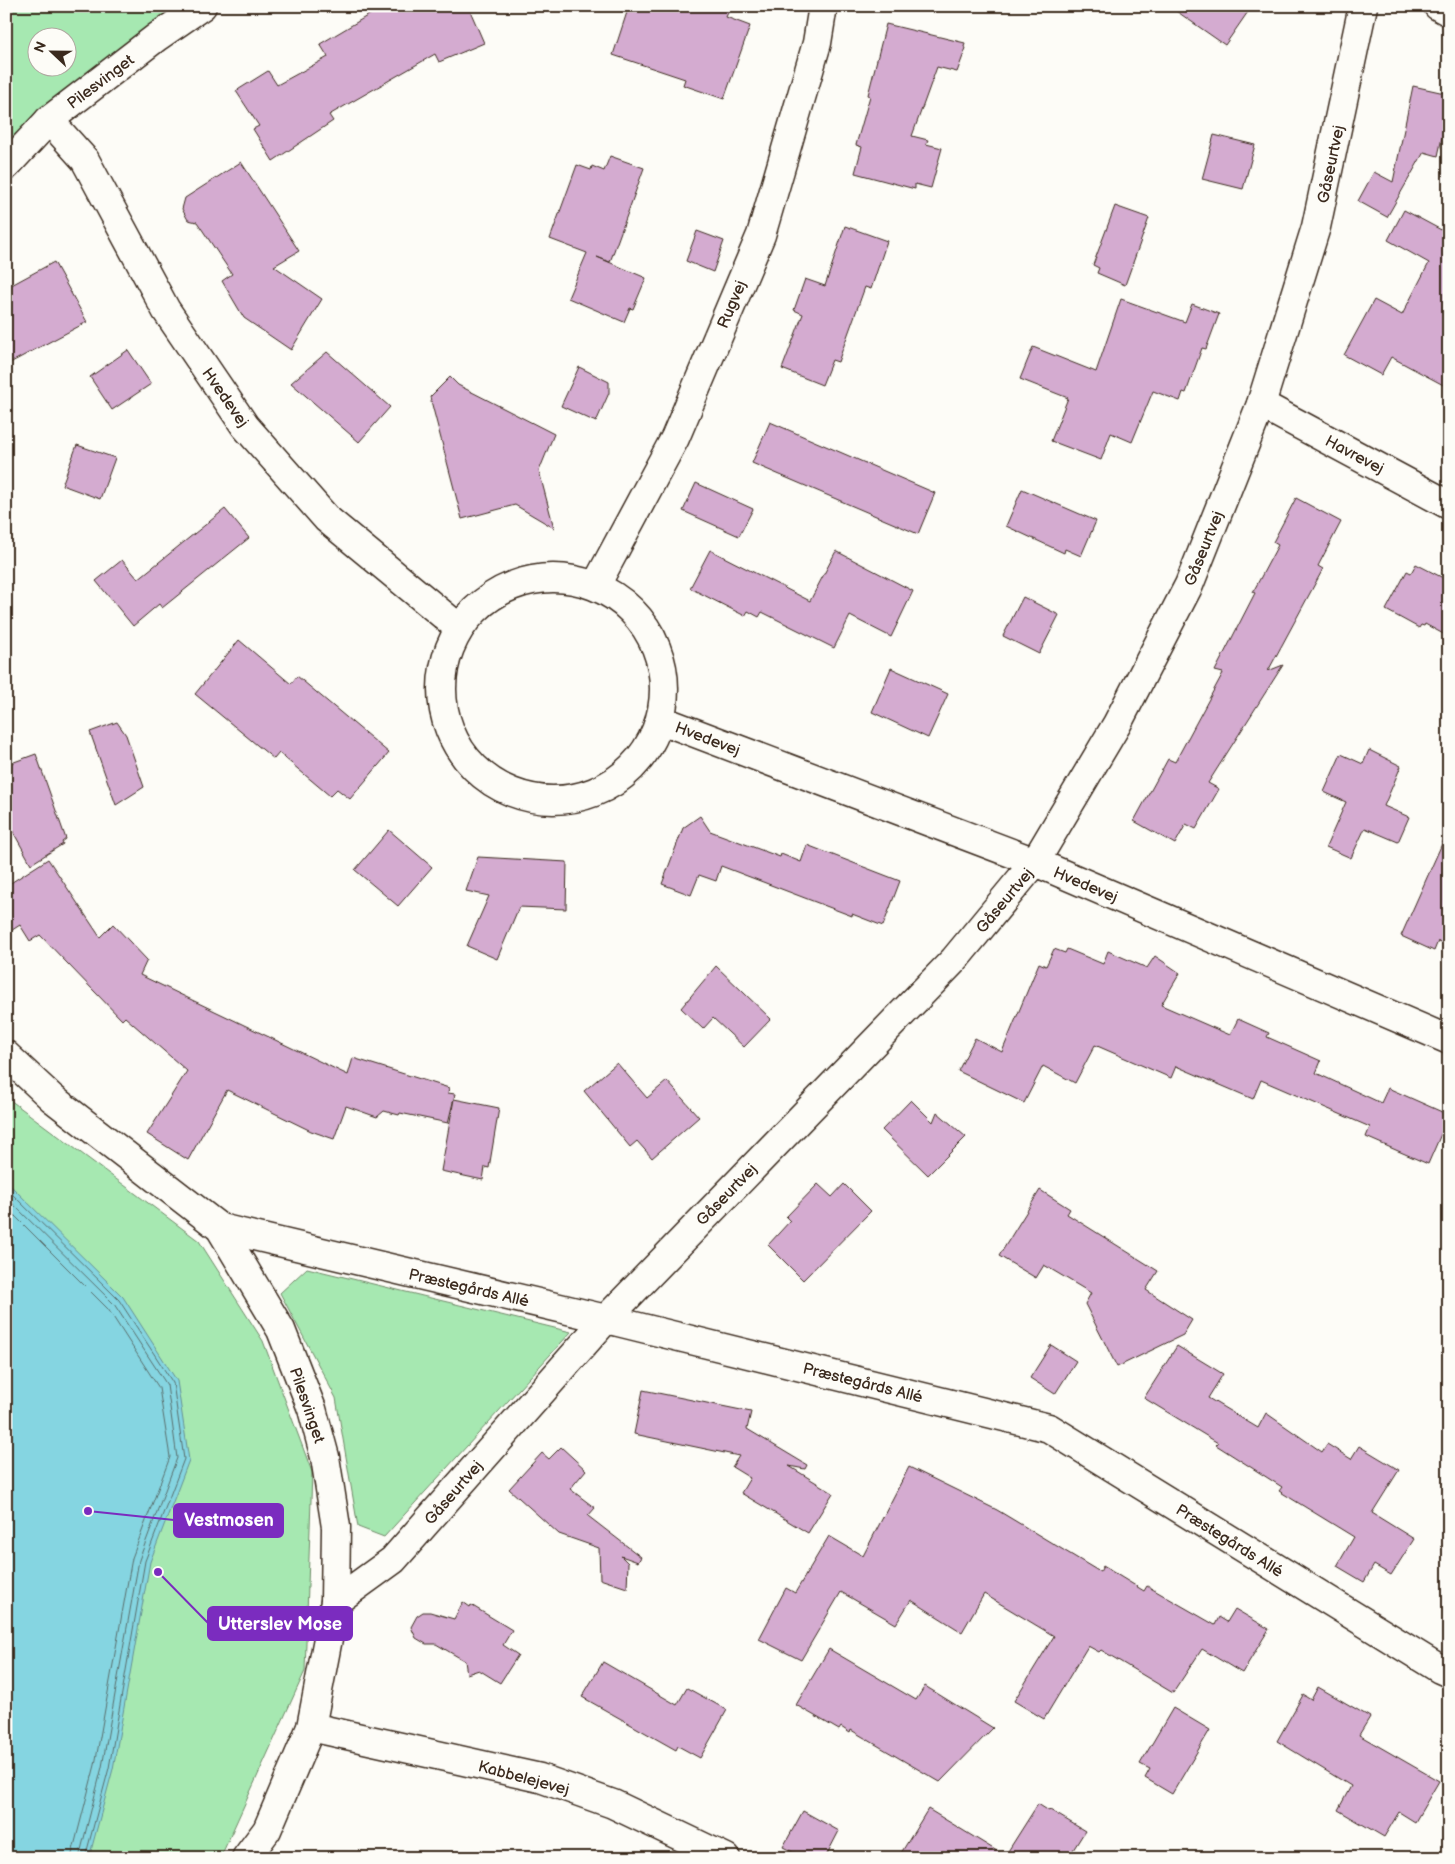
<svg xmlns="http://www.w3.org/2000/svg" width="1455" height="1864" viewBox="0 0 1455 1864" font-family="'Balsamiq Sans',sans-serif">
<rect width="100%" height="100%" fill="#fdfcf7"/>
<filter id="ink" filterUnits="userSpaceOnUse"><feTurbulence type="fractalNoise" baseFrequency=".02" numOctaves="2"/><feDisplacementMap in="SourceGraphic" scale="10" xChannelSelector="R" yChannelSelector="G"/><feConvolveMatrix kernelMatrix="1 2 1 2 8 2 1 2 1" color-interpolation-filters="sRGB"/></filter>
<g filter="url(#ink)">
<g fill="#a6e8b1" stroke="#708968" fill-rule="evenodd">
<path d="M6,6H182L133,38L6,142ZM38,38H68V68H38Z"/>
<path d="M6,1097L199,1241L263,1341L312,1472L305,1671L223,1852L218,1858H6Z"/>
<path d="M307,1268L571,1332L384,1537L358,1527L336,1398L280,1293Z"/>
</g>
<path fill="#85d5e1" stroke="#679193" d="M6,1181L123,1297L177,1381L189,1460L150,1562L113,1769L89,1858H6Z"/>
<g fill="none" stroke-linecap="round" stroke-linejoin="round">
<g stroke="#596e6c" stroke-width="1">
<path d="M6,1188L119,1300L173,1383L184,1459L145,1561L109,1768L85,1858"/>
<path d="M6,1197L114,1304L167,1385L177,1458L139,1560L102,1767L79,1858"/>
<path d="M6,1207L108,1309L159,1388L170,1457L132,1558L95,1765L71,1858"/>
</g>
</g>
<g fill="#d4abd0" stroke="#3b2a1e">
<path d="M384,6H468L484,43L439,62L435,54L329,115L333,121L273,161L253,129L259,126L236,91L268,71L277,85L328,57L320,44Z"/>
<path d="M629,6H731L726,17L750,26L724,99L683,85L685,79L613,55Z"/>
<path d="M1169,6H1252L1225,45Z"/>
<path d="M886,24L965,43L964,47L966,48L957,72L937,67L912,136L928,140L926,144L942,148L931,188L915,184V189L855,173L862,147L856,145L870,96L868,95Z"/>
<path d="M1413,86L1449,94V105L1438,156L1424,152L1387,217L1358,201L1374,172L1393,182Z"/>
<path d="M1214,135L1255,145L1243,189L1202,179Z"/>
<path d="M610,156L644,168L610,262L597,257L646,278L633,309L630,308L624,322L568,298L587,253L550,239L577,165L591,170L592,166L604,171Z"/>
<path d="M241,162L299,251L274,266L322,299L291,350L244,318L222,281L232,274L197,222L188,220L182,209L185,198Z"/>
<path d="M1115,206L1149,218L1125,285L1097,273L1099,268L1093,265Z"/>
<path d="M1404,210L1445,232L1449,224V388L1391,357L1381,375L1344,355L1374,300L1402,315L1429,263L1388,240Z"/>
<path d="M845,226L887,241L871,289L865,287L838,362L832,360L822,385L782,369L803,314L794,310L805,279L825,286Z"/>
<path d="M697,231L724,241L713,272L686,261Z"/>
<path d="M54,262L87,322L6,365V288Z"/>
<path d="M1121,299L1185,322L1192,304L1219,314L1206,349L1202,348L1186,393L1183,392L1180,401L1153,391L1132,442L1111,433L1101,460L1051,441L1068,398L1020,379L1033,347L1096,372Z"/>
<path d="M128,350L151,384L112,410L90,377Z"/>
<path d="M327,352L390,407L359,442L291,383Z"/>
<path d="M579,367L609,382V393L596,422L561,406Z"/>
<path d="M450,377L458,385L554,434L539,471L554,528L515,505L462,519L430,397Z"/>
<path d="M770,422L935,493L918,534L752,463Z"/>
<path d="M77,445L115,458L100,499L62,485Z"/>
<path d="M696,483L753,509L739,536L683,511Z"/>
<path d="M1022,489L1096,521L1081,556L1065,549L1064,553L1006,526Z"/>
<path d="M1296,498L1341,522L1318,566L1323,569L1268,671L1283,665L1208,783L1219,789L1196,829L1186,824L1175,844L1134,821L1168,759L1175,762L1223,673L1215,671L1255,593L1253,592L1278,545L1273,542Z"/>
<path d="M225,509L249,538L162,608L159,604L133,626L96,581L122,560L138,579Z"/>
<path d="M710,550L810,601L836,551L913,591L891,637L850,616L834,648L762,612L759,617L748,611L745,616L690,588Z"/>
<path d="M1416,564L1449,581V637L1425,624L1424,626L1421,625L1419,628L1386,610L1407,571L1411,573Z"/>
<path d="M1023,597L1059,615L1039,654L1003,636Z"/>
<path d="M239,640L291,684L297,676L389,753L350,799L337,789L330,796L279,753L274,759L195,694Z"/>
<path d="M891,668L948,694L928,738L872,712Z"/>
<path d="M117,722L126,735L144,787L116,805L90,732Z"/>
<path d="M1369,750L1401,766L1384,806L1409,817L1398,842L1365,828L1351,858L1326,847L1346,802L1324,792L1341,754L1363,764Z"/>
<path d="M36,754L66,839L62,842L63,844L31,864L6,819V765Z"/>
<path d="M700,816L710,831L780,857L781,854L801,862L807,845L900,881L883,926L852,914V916L721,866L716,881L699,875L691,895L662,884L683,828Z"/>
<path d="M1449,828V946L1438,941L1434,951L1401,936Z"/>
<path d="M389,830L432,867L398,906L355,870Z"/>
<path d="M478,857L567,862L566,909L519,907L497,959L467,946L489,896L466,891Z"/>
<path d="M48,859L100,937L113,924L147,960L140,975L348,1075L353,1058L449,1088L448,1093L455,1094L448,1123L400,1113L399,1115L384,1111L377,1117L346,1106L334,1139L311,1131L227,1090L188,1160L147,1134L187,1071L125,1017L122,1020L40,935L30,941L20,925L6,934V886Z"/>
<path d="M1054,949L1065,953L1067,949L1103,964L1108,951L1147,968L1155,956L1180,973L1161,1005L1230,1035L1238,1019L1269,1033L1267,1037L1321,1061L1316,1073L1381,1103L1388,1088L1442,1112L1445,1125L1428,1164L1366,1137L1370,1127L1261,1080L1253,1099L1176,1066L1171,1078L1095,1045L1075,1083L1043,1066L1024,1103L958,1071L975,1038L1002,1052L1039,963L1046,966Z"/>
<path d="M716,966L771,1019L744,1047L713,1018L703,1029L681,1008Z"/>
<path d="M617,1063L647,1098L667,1081L699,1117L652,1158L637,1141L630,1147L584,1091Z"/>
<path d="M454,1099L499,1108L489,1168L485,1167L483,1180L441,1171Z"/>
<path d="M911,1100L933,1122L937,1112L966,1137L928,1175L882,1130Z"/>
<path d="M818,1184L832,1197L844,1184L871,1211L803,1280L768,1245L790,1221L786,1217Z"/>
<path d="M1040,1190L1070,1209L1067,1214L1158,1271L1146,1290L1192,1320L1183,1335L1117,1367L1085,1304L1091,1293L1044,1265L1036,1278L999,1256Z"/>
<path d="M1051,1345L1076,1361L1055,1394L1030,1378Z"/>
<path d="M1177,1346L1223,1374L1208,1398L1258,1428L1266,1413L1322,1452L1327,1444L1351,1459L1359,1446L1399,1470L1372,1513L1414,1539L1391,1575L1374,1565L1364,1582L1337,1566L1354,1537L1279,1491L1282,1487L1216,1445L1218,1443L1144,1398Z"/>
<path d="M643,1390L751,1412L747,1429L807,1465L805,1469L789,1466L833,1493L808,1533L741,1493L750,1478L732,1467L739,1456L634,1434Z"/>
<path d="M561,1447L586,1470L570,1489L595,1508L588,1516L641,1557L638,1562L621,1556L628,1563L627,1588L600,1579L599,1548L559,1534L509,1489L542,1453L549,1459Z"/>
<path d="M909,1467L997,1510L1100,1572L1103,1566L1144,1591L1147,1586L1215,1625L1219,1617L1227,1622L1235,1609L1269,1629L1242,1673L1202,1649L1173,1693L1101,1650L1099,1652L1088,1646L1044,1719L1014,1701L1054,1636L984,1594L962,1632L911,1600L896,1624L841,1592L801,1660L759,1639L786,1588L795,1593L829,1536L863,1556Z"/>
<path d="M463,1602L470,1607L471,1605L512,1630L503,1645L518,1655L500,1683L479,1670L467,1674L465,1661L436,1644H426L416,1638L411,1627L417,1616L423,1612H430L454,1619Z"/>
<path d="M829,1649L916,1700L925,1686L993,1728L940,1782L851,1730L850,1733L841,1727L839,1730L796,1705Z"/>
<path d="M603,1662L677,1705L687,1688L727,1710L700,1758L678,1746L676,1750L582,1697Z"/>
<path d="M1318,1687L1370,1717L1359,1735L1439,1781L1415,1822L1399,1812L1384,1837L1338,1810L1351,1786L1277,1741L1303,1695L1311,1700Z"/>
<path d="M1173,1708L1210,1730L1172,1794L1145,1778L1150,1769L1140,1764Z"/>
<path d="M1038,1804L1049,1811L1050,1810L1085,1831L1068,1858H898L928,1809L1005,1856Z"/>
<path d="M803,1811L839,1831L825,1858H804L783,1847Z"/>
</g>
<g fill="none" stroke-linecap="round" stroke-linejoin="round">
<defs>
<g id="minor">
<path d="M1438,6L1449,12"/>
<path d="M49,120L85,160L166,310L245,426L327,519L459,628"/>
<path d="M6,166L49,120L157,37L202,6"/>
<path d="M1261,404L1449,505"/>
<circle cx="553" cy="689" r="111"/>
<path d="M596,585L675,438L761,235L817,43L823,6"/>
<path d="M661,720L1035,862L1449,1040"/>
<path d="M6,1055L52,1098L220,1228L281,1330L312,1409L325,1457L336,1527L335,1602L311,1727L267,1830L246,1858"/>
<path d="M220,1228L606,1319L1049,1428L1440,1669L1449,1673"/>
<path d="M335,1602L393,1560L606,1319L954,960L1035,862L1117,724L1189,585L1261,404L1316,227L1363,6"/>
<path d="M311,1727L540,1778L613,1804L726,1858"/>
</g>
</defs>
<use href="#minor" stroke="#3b2a1e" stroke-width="31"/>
<use href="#minor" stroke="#fdfcf7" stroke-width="28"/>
</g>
</g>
<g text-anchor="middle" stroke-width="4.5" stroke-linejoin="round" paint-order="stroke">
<g font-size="16" fill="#3b2a1e" stroke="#fdfcf7">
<text transform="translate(100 81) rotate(-37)" y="6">Pilesvinget</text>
<text transform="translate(1330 164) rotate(-78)" y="6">Gåseurtvej</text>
<text transform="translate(731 304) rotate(-67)" y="6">Rugvej</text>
<text transform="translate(226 397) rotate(55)" y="6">Hvedevej</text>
<text transform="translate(1355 454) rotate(28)" y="6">Havrevej</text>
<text transform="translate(1203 548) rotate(-68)" y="6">Gåseurtvej</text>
<text transform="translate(708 738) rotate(21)" y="6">Hvedevej</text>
<text transform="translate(1086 884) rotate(23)" y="6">Hvedevej</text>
<text transform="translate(1004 900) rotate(-50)" y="6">Gåseurtvej</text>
<text transform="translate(726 1194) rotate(-46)" y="6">Gåseurtvej</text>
<text transform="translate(469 1287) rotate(13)" y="6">Præstegårds Allé</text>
<text transform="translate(863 1382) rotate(14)" y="6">Præstegårds Allé</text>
<text transform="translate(308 1405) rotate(71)" y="6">Pilesvinget</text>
<text transform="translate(453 1492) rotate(-49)" y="6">Gåseurtvej</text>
<text transform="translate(1230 1540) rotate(32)" y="6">Præstegårds Allé</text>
<text transform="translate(524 1777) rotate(15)" y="6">Kabbelejevej</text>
</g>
</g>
<path fill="none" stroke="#7b2cbf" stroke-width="2" d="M88 1511L174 1520M158 1572L208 1623"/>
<g fill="#7b2cbf" stroke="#fdfcf7" stroke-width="2">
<circle cx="88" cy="1511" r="5"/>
<circle cx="158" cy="1572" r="5"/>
</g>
<g fill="#7b2cbf" stroke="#7b2cbf" stroke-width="2">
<rect x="174" y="1504" width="109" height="33" rx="5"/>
<rect x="208" y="1607" width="144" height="33" rx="5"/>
</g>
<g font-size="18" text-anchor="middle" font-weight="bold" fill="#fff">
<text x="229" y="1526">Vestmosen</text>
<text x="280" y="1630">Utterslev Mose</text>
</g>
<rect width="1455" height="1864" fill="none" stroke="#fdfcf7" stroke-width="25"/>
<rect x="12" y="12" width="1430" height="1839" fill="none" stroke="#3b2a1e" stroke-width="2" filter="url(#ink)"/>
<g transform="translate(52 52) rotate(292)"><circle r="24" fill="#fdfcf7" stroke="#afa8a0"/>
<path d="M0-4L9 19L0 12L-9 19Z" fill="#3b2a1e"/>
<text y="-8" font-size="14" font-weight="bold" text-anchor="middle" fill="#3b2a1e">N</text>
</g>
</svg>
